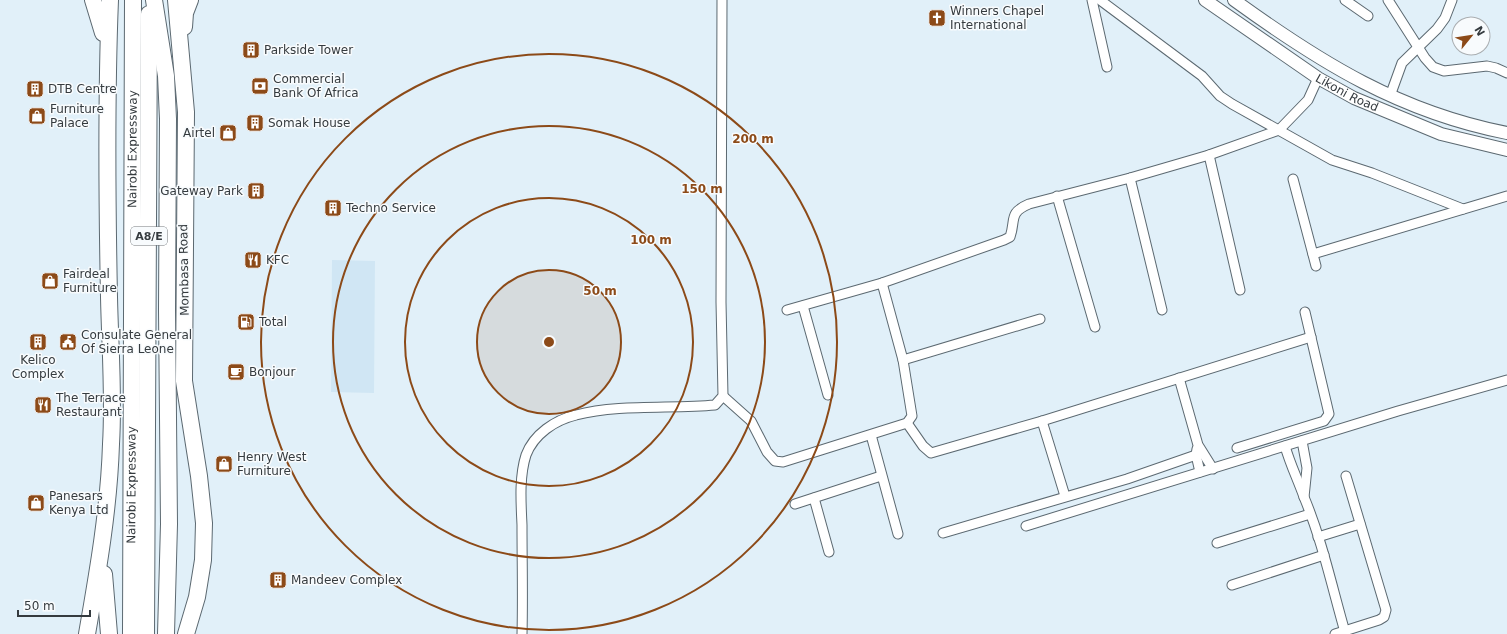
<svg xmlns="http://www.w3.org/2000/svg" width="1507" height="634" viewBox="0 0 1507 634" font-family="'DejaVu Sans',sans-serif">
<rect width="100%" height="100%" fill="#e1f0f9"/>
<path fill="#d0e6f4" d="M332,260L375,261L374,393L331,392Z"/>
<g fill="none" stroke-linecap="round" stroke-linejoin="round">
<defs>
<g id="street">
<path d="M1092,0L1107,67"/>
<path d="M1100,0L1202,76L1220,96L1232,104L1332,160L1372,173L1463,209"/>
<path d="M1345,0L1368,16"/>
<path d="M1388,0L1425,58L1433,67L1444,71L1487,66L1496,68L1507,73"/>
<path d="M1390,96L1402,63L1437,29L1445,18L1452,0"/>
<path d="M1209,155L1240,290"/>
<path d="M1130,178L1162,310"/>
<path d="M1293,179L1316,266"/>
<path d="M1057,196L1095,327"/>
<path d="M1313,254L1507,196"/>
<path d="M803,306L828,395"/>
<path d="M787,310L882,283L1004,240L1010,237C1016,220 1008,213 1029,204L1130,178L1209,155L1279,130L1308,100L1318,78"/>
<path d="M903,360L1040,319"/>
<path d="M1179,378L1198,445L1213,469"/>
<path d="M723,396L751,421L767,452L775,461L783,462L907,423L912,416L903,360L882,283"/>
<path d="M1042,421L1065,496"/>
<path d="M907,423L923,446L931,453L1042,421L1311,337"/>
<path d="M871,435L898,534"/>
<path d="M1302,441L1307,468L1304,497"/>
<path d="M1285,446C1290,464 1298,480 1304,497C1322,540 1332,587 1345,632"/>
<path d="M1237,448L1324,421L1329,414L1305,312"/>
<path d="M1197,449L1196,455L1200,472"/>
<path d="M814,498L829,552"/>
<path d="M795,504L881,476"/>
<path d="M1026,526L1398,411L1507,380"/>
<path d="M943,533L1127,479L1196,455"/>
<path d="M1318,537L1360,524"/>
<path d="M1217,543L1310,514"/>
<path d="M1232,585L1324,555"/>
<path d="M522,634C523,598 522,561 522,525C521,503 519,477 526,455C534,434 555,420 576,415C618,404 671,409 715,405L723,396L721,302L722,0"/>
<path d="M1335,634L1379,620L1384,617L1386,610L1346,476"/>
</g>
<g id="secondary">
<path id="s1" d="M1205,0L1318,78L1354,98L1441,134L1507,150"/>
<path d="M1234,0C1321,63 1400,112 1507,133"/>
</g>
<g id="highway">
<path d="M93,0L103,33"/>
<path d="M154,0L166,76L168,119L167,310L169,524L166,634"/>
<path d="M176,0L186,112L184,381L199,476L204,523L203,560L197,597L186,634"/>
<path d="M184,27L185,13L190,0"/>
<path d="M104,574L109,634"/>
<path d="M87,634C98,571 109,508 111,444C114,395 110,346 109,297C107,198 106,99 110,0"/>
<path id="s2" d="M131,634L133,0"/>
<path d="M146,634L149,14"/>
</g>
</defs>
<use href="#street" stroke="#5c6971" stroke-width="11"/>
<use href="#secondary" stroke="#5c6971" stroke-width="14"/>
<use href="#highway" stroke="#5c6971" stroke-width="18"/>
<use href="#street" stroke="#fff" stroke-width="9"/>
<use href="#secondary" stroke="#fff" stroke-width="12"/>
<use href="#highway" stroke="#fff" stroke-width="16"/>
</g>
<circle cx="549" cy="342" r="72" fill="#8c4a18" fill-opacity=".12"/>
<g fill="none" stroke="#8c4a18" stroke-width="2">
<circle cx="549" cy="342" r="72"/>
<circle cx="549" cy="342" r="144"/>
<circle cx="549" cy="342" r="216"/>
<circle cx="549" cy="342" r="288"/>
</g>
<defs>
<symbol id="church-square" viewBox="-11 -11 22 22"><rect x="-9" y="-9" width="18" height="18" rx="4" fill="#8c4a18" stroke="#f8fbfd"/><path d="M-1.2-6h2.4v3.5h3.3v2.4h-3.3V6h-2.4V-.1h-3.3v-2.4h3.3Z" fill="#fff"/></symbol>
<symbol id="building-square" viewBox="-11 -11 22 22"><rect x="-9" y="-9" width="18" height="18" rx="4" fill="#8c4a18" stroke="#f8fbfd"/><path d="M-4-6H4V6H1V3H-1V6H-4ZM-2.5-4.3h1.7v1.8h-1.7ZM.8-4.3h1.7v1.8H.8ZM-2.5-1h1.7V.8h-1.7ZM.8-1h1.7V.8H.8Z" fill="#fff"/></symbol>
<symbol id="bank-square" viewBox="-11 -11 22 22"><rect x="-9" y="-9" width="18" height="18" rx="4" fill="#8c4a18" stroke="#f8fbfd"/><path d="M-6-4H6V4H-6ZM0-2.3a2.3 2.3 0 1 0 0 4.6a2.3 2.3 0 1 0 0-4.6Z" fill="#fff"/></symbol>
<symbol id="shop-square" viewBox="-11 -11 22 22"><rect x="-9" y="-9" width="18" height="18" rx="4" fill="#8c4a18" stroke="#f8fbfd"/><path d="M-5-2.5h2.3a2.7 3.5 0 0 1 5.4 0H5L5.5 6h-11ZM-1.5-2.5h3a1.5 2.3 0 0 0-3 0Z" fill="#fff"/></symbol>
<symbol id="restaurant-square" viewBox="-11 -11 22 22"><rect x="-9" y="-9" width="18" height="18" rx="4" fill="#8c4a18" stroke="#f8fbfd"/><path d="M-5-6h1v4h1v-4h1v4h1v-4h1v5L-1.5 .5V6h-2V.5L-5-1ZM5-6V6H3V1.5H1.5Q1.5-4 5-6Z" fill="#fff"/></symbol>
<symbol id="fuel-square" viewBox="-11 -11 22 22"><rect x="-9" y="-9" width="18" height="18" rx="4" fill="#8c4a18" stroke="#f8fbfd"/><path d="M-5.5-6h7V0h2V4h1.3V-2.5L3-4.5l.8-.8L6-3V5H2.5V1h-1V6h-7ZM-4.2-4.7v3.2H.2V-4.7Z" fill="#fff"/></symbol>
<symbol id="civic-square" viewBox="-11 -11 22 22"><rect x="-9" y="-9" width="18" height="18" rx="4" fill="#8c4a18" stroke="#f8fbfd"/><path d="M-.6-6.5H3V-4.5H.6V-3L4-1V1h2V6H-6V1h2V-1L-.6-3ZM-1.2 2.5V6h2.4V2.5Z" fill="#fff"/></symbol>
<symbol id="cafe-square" viewBox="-11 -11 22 22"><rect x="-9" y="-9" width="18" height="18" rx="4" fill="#8c4a18" stroke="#f8fbfd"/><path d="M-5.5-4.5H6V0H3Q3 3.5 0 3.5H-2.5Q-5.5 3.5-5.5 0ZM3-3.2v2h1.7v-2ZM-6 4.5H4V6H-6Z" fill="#fff"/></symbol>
</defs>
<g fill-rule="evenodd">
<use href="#church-square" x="927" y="8" width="20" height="20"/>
<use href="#building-square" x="241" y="40" width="20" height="20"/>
<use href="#bank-square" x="250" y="76" width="20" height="20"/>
<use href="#building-square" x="25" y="79" width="20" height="20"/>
<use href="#shop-square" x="27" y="106" width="20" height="20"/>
<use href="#building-square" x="245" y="113" width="20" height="20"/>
<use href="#shop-square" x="218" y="123" width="20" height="20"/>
<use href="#building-square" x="246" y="181" width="20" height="20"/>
<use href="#building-square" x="323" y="198" width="20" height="20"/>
<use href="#restaurant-square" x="243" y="250" width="20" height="20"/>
<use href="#shop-square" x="40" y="271" width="20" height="20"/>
<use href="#fuel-square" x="236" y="312" width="20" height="20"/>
<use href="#building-square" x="28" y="332" width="20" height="20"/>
<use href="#civic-square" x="58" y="332" width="20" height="20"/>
<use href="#cafe-square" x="226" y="362" width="20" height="20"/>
<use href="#restaurant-square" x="33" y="395" width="20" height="20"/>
<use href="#shop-square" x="214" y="454" width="20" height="20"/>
<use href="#shop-square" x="26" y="493" width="20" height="20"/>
<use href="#building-square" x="268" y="570" width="20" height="20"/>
</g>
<g text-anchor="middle" stroke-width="3" stroke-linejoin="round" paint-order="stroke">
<rect fill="#f8fbfd" stroke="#707578" stroke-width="1" x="131" y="227" width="36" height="18" rx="3"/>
<g font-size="11" font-weight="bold" fill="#353b3f">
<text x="149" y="240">A8/E</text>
</g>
<g font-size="12" fill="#353b3f" stroke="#f8fbfd" text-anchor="start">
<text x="950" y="15">Winners Chapel<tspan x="950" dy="14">International</tspan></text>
<text x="264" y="54">Parkside Tower</text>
<text x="273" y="83">Commercial<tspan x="273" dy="14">Bank Of Africa</tspan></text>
<text x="48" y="93">DTB Centre</text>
<text x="50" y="113">Furniture<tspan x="50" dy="14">Palace</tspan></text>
<text x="268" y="127">Somak House</text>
<text x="215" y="137" text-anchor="end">Airtel</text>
<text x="243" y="195" text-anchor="end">Gateway Park</text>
<text x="346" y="212">Techno Service</text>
<text x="266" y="264">KFC</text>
<text x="63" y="278">Fairdeal<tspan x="63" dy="14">Furniture</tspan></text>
<text x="259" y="326">Total</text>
<text x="81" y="339">Consulate General<tspan x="81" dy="14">Of Sierra Leone</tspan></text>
<text x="38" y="364" text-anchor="middle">Kelico<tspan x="38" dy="14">Complex</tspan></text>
<text x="249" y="376">Bonjour</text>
<text x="56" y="402">The Terrace<tspan x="56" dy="14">Restaurant</tspan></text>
<text x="237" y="461">Henry West<tspan x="237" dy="14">Furniture</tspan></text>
<text x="49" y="500">Panesars<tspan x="49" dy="14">Kenya Ltd</tspan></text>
<text x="291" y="584">Mandeev Complex</text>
</g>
<g font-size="12" fill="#353b3f" stroke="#f8fbfd">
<text dy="4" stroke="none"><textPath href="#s1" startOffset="170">Likoni Road</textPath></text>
<text dy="4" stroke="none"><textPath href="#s2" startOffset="485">Nairobi Expressway</textPath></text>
<text transform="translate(184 270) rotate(-91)" y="4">Mombasa Road</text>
<text dy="4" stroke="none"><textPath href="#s2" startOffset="149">Nairobi Expressway</textPath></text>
</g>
</g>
<circle cx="549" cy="342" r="6" fill="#8c4a18" stroke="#f8fbfd" stroke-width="2"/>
<g font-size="12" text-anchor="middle" font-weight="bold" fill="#8c4a18" stroke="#f8fbfd" stroke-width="3" stroke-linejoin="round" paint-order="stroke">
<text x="753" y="143">200 m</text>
<text x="702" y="193">150 m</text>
<text x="651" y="244">100 m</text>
<text x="600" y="295">50 m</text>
</g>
<g transform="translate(1471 36) rotate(60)"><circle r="19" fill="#f8fbfd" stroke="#aaaeb1"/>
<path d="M0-3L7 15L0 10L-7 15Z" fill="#8c4a18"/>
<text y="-6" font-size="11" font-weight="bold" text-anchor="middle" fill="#353b3f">N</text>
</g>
<path d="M18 610v6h72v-6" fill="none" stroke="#353b3f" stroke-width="2"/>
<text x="24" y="610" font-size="12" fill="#353b3f" stroke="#f8fbfd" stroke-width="3" paint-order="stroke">50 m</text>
</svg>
